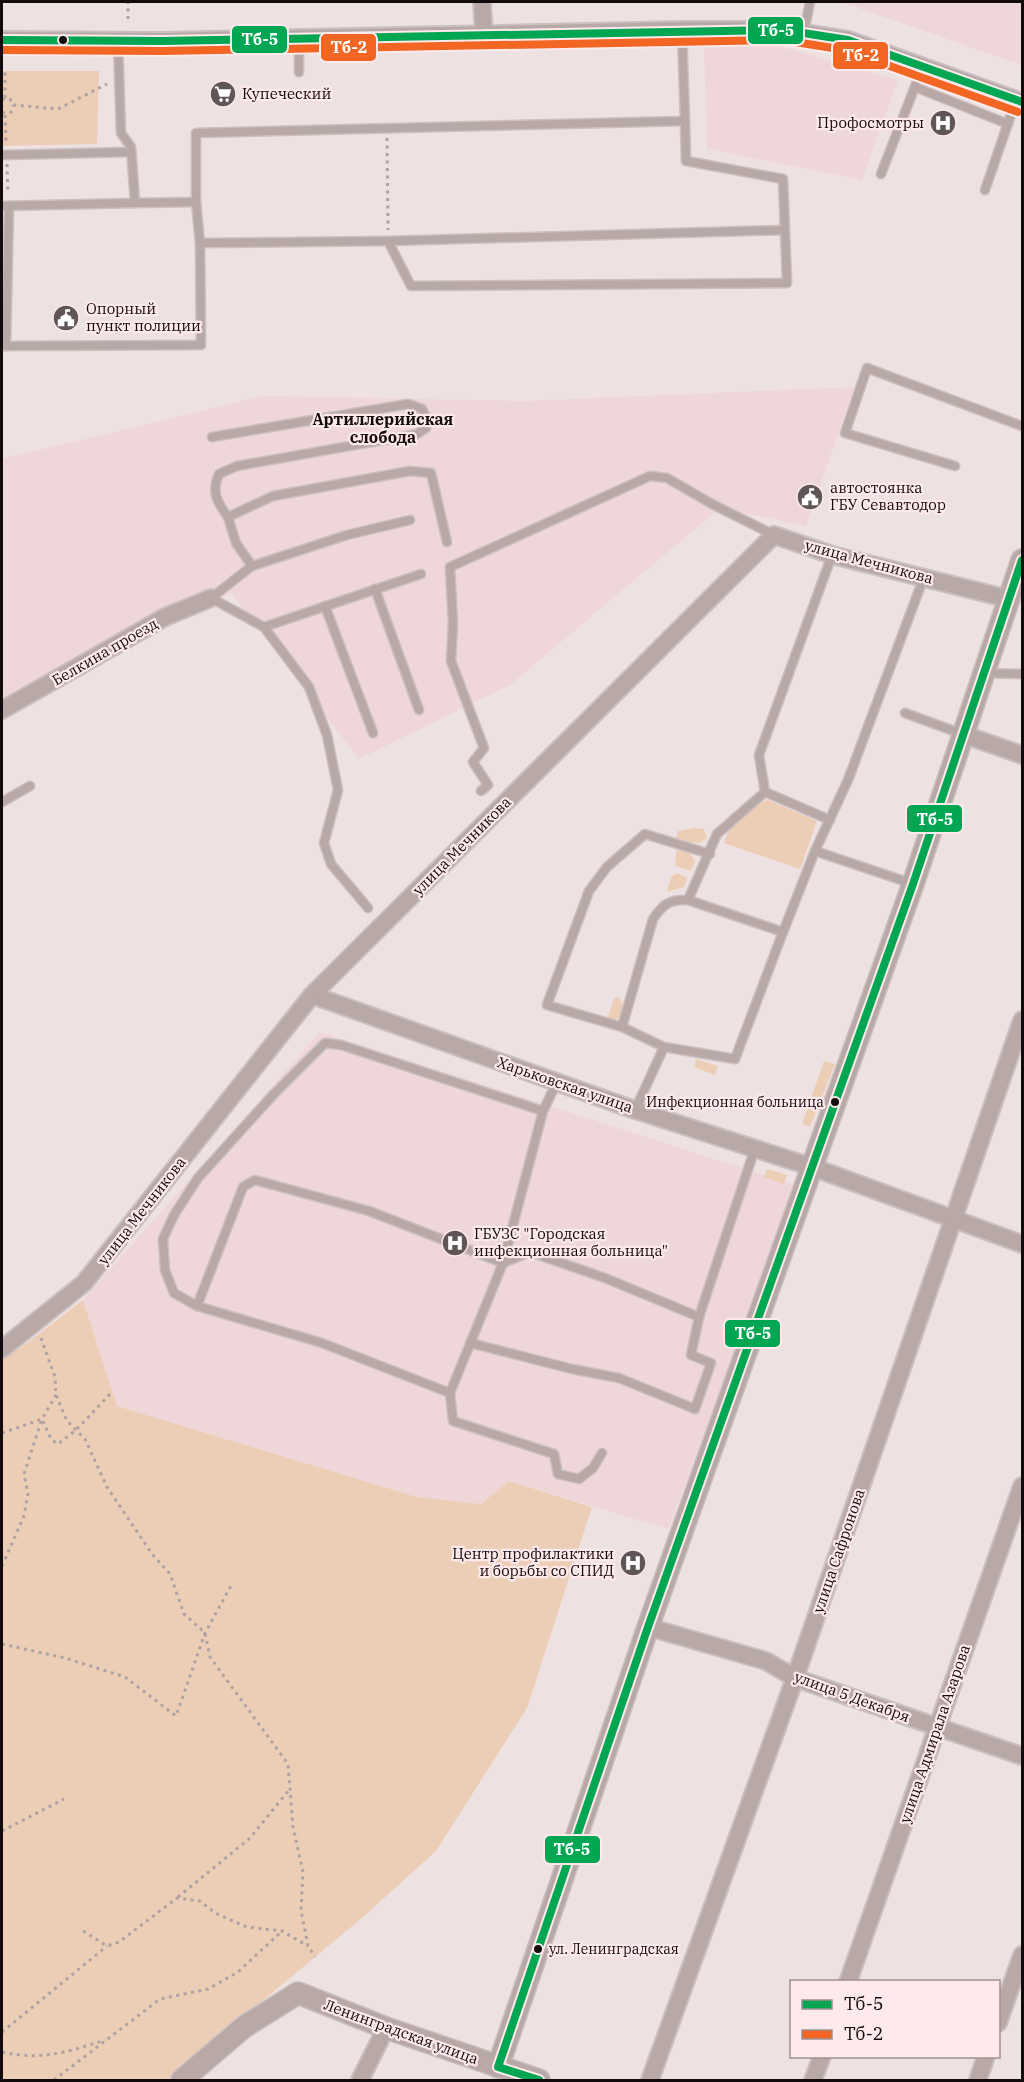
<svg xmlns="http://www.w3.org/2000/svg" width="1024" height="2082" viewBox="0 0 1024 2082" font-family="'IBM Plex Serif',serif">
<rect width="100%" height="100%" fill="#eee1e2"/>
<g fill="#efd6d9">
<path d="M841,2H1022V65Z"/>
<path d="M704,46H779L898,80L862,180L707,149Z"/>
<path d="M854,387L806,526L720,508L510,685L359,759L231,593L2,717V459L263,396L527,401Z"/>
<path d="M320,1032L798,1186L668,1529L509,1481L481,1504L417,1497L117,1406L83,1300Z"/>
</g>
<g fill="#ecceb7">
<path d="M2,71H99L97,144L2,146Z"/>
<path d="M768,800L817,821L800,869L724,843C727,826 751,805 768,800Z"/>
<path d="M694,828L704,829L707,838L700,843L675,840L678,831Z"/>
<path d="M677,845L690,853L695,861L691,871L675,866Z"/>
<path d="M677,873L687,878L684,887L667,892L671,877Z"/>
<path d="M618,997L625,1007L623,1015L612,1022L607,1019L614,999Z"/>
<path d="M696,1059L718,1066L715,1075L694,1067Z"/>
<path d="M824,1061L835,1064L810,1127L802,1124Z"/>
<path d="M767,1169L787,1175L784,1184L764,1177Z"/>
<path d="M83,1300L117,1406L417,1497L481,1504L509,1481L592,1507L527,1708L436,1851L363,1917L168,2080H2V1359L23,1346Z"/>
</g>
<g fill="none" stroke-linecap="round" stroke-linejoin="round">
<defs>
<g id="service">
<path d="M804,32L810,2"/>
<path d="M299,39V72"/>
<path d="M118,42L121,133L131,147L135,203L196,202V133L685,121L682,30"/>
<path d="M915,87L1008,124"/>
<path d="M685,121L686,161L783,179L787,283L411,286L388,241L785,230"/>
<path d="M2,155L131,152"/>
<path d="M881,174L923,66"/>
<path d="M985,190L1016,100"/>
<path d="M196,202L200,243L388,241"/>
<path d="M2,206L135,203"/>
<path d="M2,346H6L9,206"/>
<path d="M6,346L201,345L200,243"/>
<path d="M212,437L408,404L422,409L426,417V428L417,434L237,466L219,474C211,492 217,502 228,517"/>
<path d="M955,466L845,433L867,368L1022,426"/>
<path d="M252,566L236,543L228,517L273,496L410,471L431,473L447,542"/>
<path d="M375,589L419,710"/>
<path d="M325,606L373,733"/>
<path d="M264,627L421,574"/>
<path d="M984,673L1022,674"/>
<path d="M905,713L962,734"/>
<path d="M481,791L488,785L473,762L484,748L451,661L453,623L450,567L650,476L667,478L712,504L774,535"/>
<path d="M765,792L830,820"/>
<path d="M2,802L30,786"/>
<path d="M815,851L848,780L924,577"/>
<path d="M688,900L717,834L765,792L759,755L832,555"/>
<path d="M368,908L331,864L324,843L338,790L327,735L309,687L264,627L211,598L252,566L347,535L410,520"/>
<path d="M783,932L815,851L913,884"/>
<path d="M622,1027L547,1005L589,891L607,867L645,834L710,854"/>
<path d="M635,1110L664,1047L622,1027L653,919C663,904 670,899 688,900L783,932L735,1059L664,1047"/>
<path d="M543,1111L341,1045L325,1043L273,1095L198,1178L174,1215L163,1239L165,1270L174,1293L197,1306L322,1343L450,1393L503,1263L543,1111L557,1082"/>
<path d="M197,1306L243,1187L255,1180L369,1211L503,1263L530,1252L605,1278L699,1317L691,1355L711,1363L695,1409L619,1378L572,1369L470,1343"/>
<path d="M699,1317L755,1148"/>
<path d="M450,1393L453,1421L554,1454L558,1474L579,1479L593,1468L602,1453"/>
</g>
<g id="minor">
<path d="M482,2L484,35"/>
<path d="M2,40L163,41L682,30H784L848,40L1022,102"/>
<path d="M2,710L165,617L211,598"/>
<path d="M962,734L1022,755"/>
<path d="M312,995L635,1110L812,1167L1022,1244"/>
<path d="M2,1349L84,1283L312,995L774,535L832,555L1009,599"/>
<path d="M648,1627L766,1661L795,1678L1022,1756"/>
<path d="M848,1982L1022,1486"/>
<path d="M998,2023L1022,1955"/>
<path d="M360,2080L386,2028"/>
<path d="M650,2080L795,1678L1022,1020"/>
<path d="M813,2080L822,2056"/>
<path d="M978,2080L986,2056"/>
</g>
<g id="tertiary">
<path d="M498,2067L648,1627L913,884L1022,560"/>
<path d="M182,2080L244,2027L298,1993L386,2028L539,2080"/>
</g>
</defs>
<use href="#service" stroke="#cabfc1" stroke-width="11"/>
<use href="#minor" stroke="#cabfc1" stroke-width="20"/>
<use href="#tertiary" stroke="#cabfc1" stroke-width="24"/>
<g stroke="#afa2a1" stroke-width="3" stroke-dasharray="3 4.5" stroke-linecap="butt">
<path d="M128,19V2"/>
<path d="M5,98V69"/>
<path d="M2,99H10L13,105L58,109L107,84"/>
<path d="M2,113L11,112L13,105"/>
<path d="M5,115L6,143"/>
<path d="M387,138L388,230"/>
<path d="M7,164L8,194"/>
<path d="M41,1338L55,1377L56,1395L67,1421L85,1439L107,1487L152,1554L170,1574L184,1614L205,1633L210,1657L288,1764L293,1827L303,1872L301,1910L308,1946L315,1957"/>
<path d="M2,1433L42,1419L56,1395"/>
<path d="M2,1566L24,1516L28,1494L24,1474L42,1419L51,1439L58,1444L76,1430L113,1391"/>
<path d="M2,1644L65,1658L125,1677L176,1716L205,1633L232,1584"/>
<path d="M2,1831L64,1799"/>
<path d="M178,1897L250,1838L289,1790"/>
<path d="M83,1931L107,1946L119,1942L177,1898L200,1901L215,1913L247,1927L282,1931L308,1946"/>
<path d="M2,2032L107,1946"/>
<path d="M2,2052C42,2061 67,2052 105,2040"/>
<path d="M54,2080L160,1999L208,1989L238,1972L282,1931"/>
</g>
<use href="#service" stroke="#b8a9a6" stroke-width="8"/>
<use href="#minor" stroke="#b8a9a6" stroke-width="16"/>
<use href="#tertiary" stroke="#b8a9a6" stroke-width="21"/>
<defs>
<g id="bus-1">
<path d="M2,40L163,41L784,30L848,40L1022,102"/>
<path d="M539,2080L498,2067L648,1627L913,884L1022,560"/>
</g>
<path id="bus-2" d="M2,50L163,51L783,40L845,50L1018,112"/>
</defs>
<use href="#bus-1" stroke="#fee9ec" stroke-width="12"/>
<use href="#bus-2" stroke="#fee9ec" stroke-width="12"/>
<use href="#bus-1" stroke="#00a651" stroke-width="8"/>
<use href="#bus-2" stroke="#f26522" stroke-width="8"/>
</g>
<defs>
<symbol id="supermarket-disc" viewBox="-11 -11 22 22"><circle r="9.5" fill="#605557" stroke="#fee9ec"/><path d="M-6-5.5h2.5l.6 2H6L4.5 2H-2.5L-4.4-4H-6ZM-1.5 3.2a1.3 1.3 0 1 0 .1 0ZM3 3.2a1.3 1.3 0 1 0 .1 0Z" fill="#fff"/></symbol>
<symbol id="hospital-disc" viewBox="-11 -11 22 22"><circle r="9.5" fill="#605557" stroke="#fee9ec"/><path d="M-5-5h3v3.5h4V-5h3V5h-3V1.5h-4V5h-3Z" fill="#fff"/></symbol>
<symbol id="civic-disc" viewBox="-11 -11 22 22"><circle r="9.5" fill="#605557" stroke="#fee9ec"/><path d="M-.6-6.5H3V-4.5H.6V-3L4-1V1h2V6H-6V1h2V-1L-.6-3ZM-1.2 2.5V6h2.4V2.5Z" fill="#fff"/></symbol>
</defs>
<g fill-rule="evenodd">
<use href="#supermarket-disc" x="208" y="79" width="30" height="30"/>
<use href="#hospital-disc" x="928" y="108" width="30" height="30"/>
<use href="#civic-disc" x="51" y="303" width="30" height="30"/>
<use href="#civic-disc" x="795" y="482" width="30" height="30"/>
<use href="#hospital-disc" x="440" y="1228" width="30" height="30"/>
<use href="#hospital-disc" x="618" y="1548" width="30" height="30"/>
</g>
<g fill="#130a0c" stroke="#fee9ec" stroke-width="2">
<circle cx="63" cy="40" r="5"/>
<circle cx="835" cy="1102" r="5"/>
<circle cx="538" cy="1949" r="5"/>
</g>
<g text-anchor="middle" stroke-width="4.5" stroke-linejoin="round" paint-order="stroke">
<g font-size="14" fill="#130a0c" stroke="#fee9ec" text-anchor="end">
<text x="824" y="1107">Инфекционная больница</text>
<text x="549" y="1954" text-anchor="start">ул. Ленинградская</text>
</g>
<g font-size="15" fill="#130a0c" stroke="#fee9ec" text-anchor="start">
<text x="242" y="99">Купеческий</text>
<text x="924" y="128" text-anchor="end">Профосмотры</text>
<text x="86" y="314">Опорный<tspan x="86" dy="17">пункт полиции</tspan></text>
<text x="830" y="493">автостоянка<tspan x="830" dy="17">ГБУ Севавтодор</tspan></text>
<text x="474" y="1239">ГБУЗС "Городская<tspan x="474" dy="17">инфекционная больница"</tspan></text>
<text x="614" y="1559" text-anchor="end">Центр профилактики<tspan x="614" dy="17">и борьбы со СПИД</tspan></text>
</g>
<g font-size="15" fill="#130a0c" stroke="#fee9ec">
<text transform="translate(869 562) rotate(15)" y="5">улица Мечникова</text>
<text transform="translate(105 652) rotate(-30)" y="5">Белкина проезд</text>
<text transform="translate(462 846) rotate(-45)" y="5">улица Мечникова</text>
<text transform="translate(565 1085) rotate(19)" y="5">Харьковская улица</text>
<text transform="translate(142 1211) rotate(-52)" y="5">улица Мечникова</text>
<text transform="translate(839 1551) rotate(-71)" y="5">улица Сафронова</text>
<text transform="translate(852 1697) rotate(20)" y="5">улица 5 Декабря</text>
<text transform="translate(935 1734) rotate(-71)" y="5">улица Адмирала Азарова</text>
<text transform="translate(401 2032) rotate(20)" y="5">Ленинградская улица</text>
</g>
<g font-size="16" font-weight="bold" fill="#130a0c" stroke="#fee9ec">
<text x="383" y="425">Артиллерийская<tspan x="383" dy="18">слобода</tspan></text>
</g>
</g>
<g stroke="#fee9ec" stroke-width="2">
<rect x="747" y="16" width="57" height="29" rx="6" fill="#00a651"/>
<rect x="231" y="25" width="57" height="29" rx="6" fill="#00a651"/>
<rect x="320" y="33" width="57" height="29" rx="6" fill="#f26522"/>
<rect x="832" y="41" width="57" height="29" rx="6" fill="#f26522"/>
<rect x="906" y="804" width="57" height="29" rx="6" fill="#00a651"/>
<rect x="724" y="1319" width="57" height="29" rx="6" fill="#00a651"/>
<rect x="544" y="1835" width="57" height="29" rx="6" fill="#00a651"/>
</g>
<g font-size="16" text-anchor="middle" font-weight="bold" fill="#fff">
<text x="776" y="36">Тб-5</text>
<text x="260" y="45">Тб-5</text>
<text x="349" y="53">Тб-2</text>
<text x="861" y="61">Тб-2</text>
<text x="935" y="825">Тб-5</text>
<text x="753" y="1339">Тб-5</text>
<text x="572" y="1855">Тб-5</text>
</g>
<rect width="1024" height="2082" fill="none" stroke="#130a0c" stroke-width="6"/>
<rect x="790" y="1980" width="210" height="78" fill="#fee9ec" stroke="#a09092" stroke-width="1.5"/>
<rect x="802" y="2000" width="30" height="9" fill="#00a651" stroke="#a09092" stroke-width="1.5"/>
<text x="844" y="2010" font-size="18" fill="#130a0c">Тб-5</text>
<rect x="802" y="2030" width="30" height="9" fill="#f26522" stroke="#a09092" stroke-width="1.5"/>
<text x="844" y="2040" font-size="18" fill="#130a0c">Тб-2</text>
</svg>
